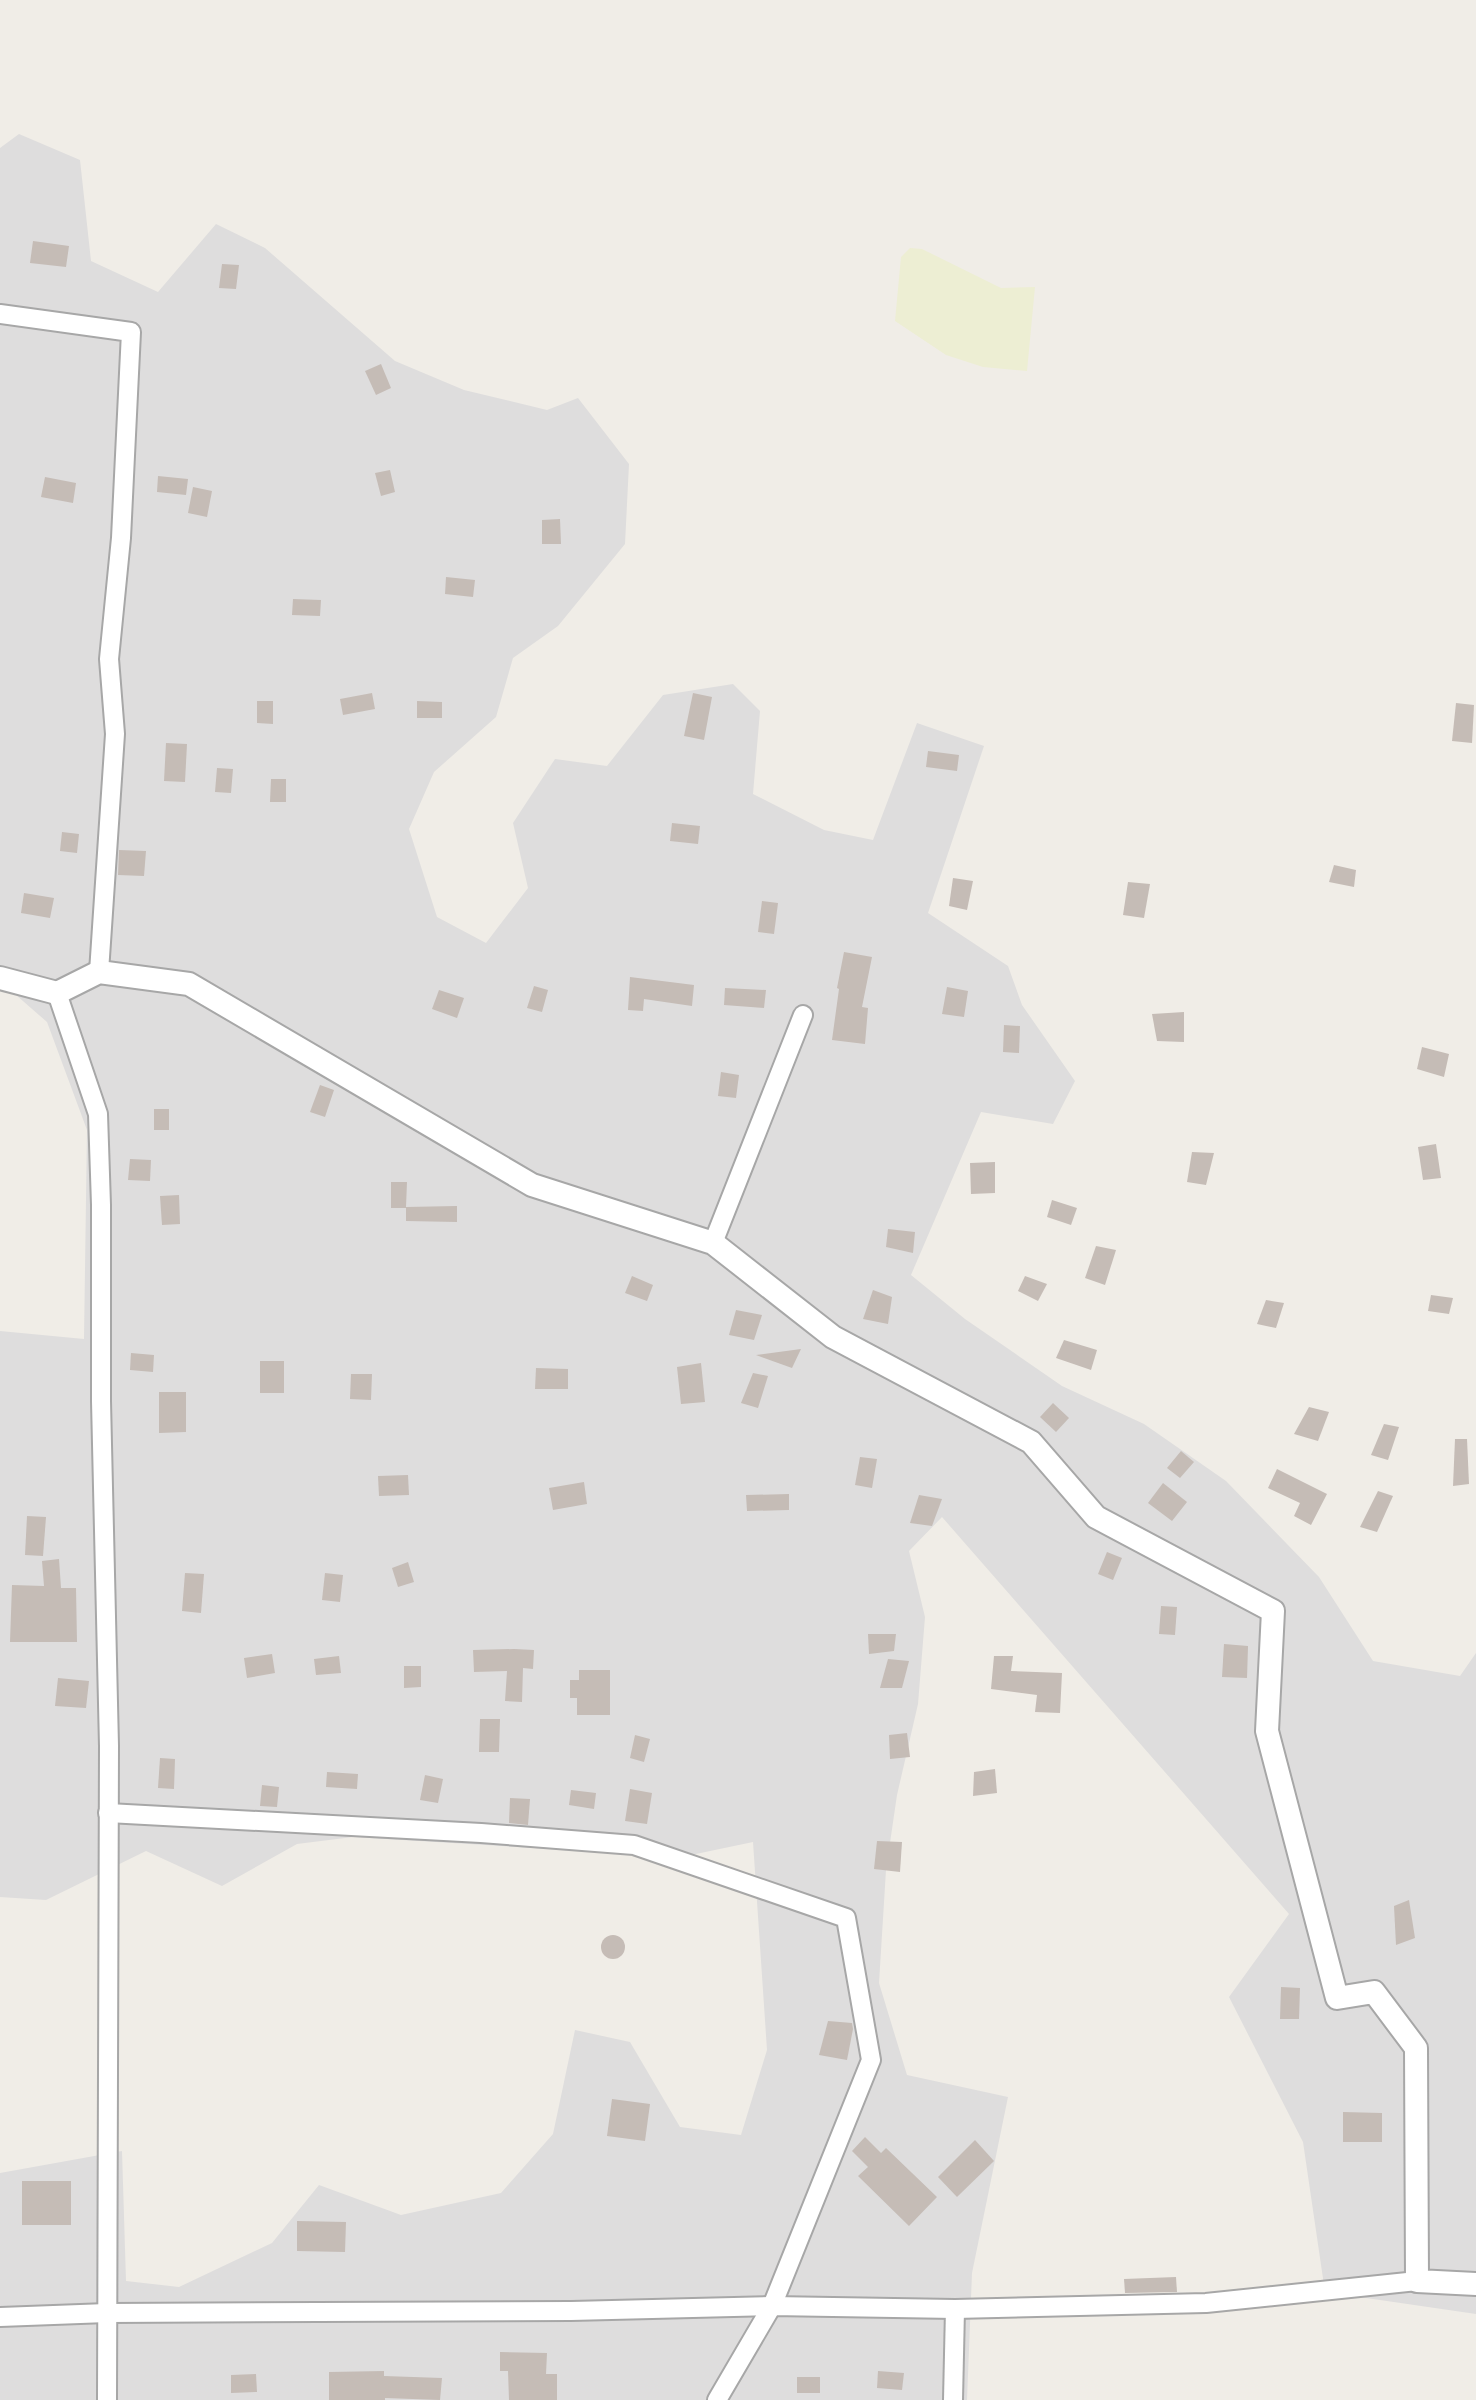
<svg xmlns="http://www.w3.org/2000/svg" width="1476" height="2400" viewBox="0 0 1476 2400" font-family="Commissioner,sans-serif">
<rect width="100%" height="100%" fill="#f0ede7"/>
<path fill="#dedddd" d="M19,134L80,160L91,261L158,292L216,224L265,248L395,361L464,390L547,410L578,398L629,464L625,544L558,626L513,658L496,717L434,772L409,829L437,917L486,943L528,888L513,823L555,759L607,766L663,695L733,684L760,711L753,794L824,830L873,840L917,723L984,746L928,913L1008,966L1022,1005L1075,1081L1053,1124L981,1112L911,1275L965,1319L1062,1386L1144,1424L1226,1481L1319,1577L1373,1661L1460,1676L1476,1653V2314L1325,2292L1303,2142L1229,1997L1289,1914L942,1517L909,1551L925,1617L918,1704L897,1795L886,1870L879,1983L907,2075L1008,2097L972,2273L967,2400H0V2173L122,2151L126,2281L179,2287L272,2243L319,2185L401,2215L501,2193L553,2134L575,2030L630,2042L680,2127L741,2135L767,2050L753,1842L672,1859L617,1853L353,1837L297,1844L222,1886L146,1851L46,1900L0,1897V1331L84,1339L87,1130L47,1022L0,981V148Z"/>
<path fill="#edeed3" d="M910,248L922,249L1001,288L1035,287L1027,371L983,367L946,355L895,321L901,257Z"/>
<g fill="#c5bcb6">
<path d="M33,241L69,246L66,267L30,263Z"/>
<path d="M222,264L239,265L236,289L219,288Z"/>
<path d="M381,364L391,388L376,395L365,371Z"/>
<path d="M390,470L395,492L381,496L375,473Z"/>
<path d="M158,476L188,479L186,495L157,492Z"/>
<path d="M45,477L76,483L73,503L41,497Z"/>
<path d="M193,487L212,491L207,517L188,513Z"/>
<path d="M560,519L561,544H542V520Z"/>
<path d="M446,577L475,580L473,597L445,594Z"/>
<path d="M293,599L321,600L320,616L292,615Z"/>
<path d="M372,693L375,709L343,715L340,699Z"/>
<path d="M693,693L712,697L704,740L684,736Z"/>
<path d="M257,701H273V724L257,723Z"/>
<path d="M417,701L442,702V718H417Z"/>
<path d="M1456,703L1474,705L1472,743L1452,741Z"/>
<path d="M166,743L187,744L185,782L164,781Z"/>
<path d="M928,751L959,755L957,771L926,767Z"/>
<path d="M217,768L233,769L231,793L215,792Z"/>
<path d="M271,779H286V802H270Z"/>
<path d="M672,823L700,826L698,844L670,841Z"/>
<path d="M62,832L79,834L77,853L60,851Z"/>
<path d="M119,850L146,851L144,876L118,875Z"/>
<path d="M1334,865L1356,870L1354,887L1329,882Z"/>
<path d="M953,878L973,881L967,910L949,906Z"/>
<path d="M1128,882L1150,884L1144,918L1123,915Z"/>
<path d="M24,893L54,898L50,918L21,913Z"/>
<path d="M762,901L778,903L774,934L758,932Z"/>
<path d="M844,952L872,957L862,1007L868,1008L865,1044L832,1040L839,989L837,988Z"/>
<path d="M630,977L694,985L692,1006L644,999L643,1011L628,1010Z"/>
<path d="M534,986L548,990L542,1012L527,1008Z"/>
<path d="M947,987L968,991L964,1017L942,1014Z"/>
<path d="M725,988L766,990L764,1008L724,1005Z"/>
<path d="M439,990L464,998L457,1018L432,1009Z"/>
<path d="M1184,1012V1042L1157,1041L1152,1014Z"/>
<path d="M1004,1025L1020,1026L1019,1053L1003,1052Z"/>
<path d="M1422,1047L1449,1054L1444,1077L1417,1069Z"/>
<path d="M721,1072L739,1075L736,1098L718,1096Z"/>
<path d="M320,1085L334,1090L325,1117L310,1112Z"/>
<rect x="154" y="1109" width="15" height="21"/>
<path d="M1436,1144L1441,1178L1423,1180L1418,1147Z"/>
<path d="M1192,1152L1214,1153L1206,1185L1187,1182Z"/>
<path d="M130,1159L151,1160L150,1181L128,1180Z"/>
<path d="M995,1162V1193L971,1194L970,1163Z"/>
<path d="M391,1182H407L406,1207L457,1206V1222L406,1221V1208H391Z"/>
<path d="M179,1195L180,1224L162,1225L160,1196Z"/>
<path d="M1052,1200L1077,1208L1071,1225L1047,1217Z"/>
<path d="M888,1229L915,1232L913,1253L886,1247Z"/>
<path d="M1096,1246L1116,1250L1105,1285L1085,1278Z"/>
<path d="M632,1276L653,1285L647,1301L625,1293Z"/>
<path d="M1025,1276L1047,1284L1038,1301L1018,1291Z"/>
<path d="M873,1290L892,1297L888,1324L863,1319Z"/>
<path d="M1431,1295L1453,1298L1449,1314L1428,1311Z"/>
<path d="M1266,1300L1284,1303L1276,1328L1257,1324Z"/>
<path d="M736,1310L762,1315L754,1340L729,1335Z"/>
<path d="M1064,1340L1097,1350L1091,1370L1056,1358Z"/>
<path d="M801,1349L792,1368L756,1355Z"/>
<path d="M131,1353L154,1355L153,1372L130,1370Z"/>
<rect x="260" y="1361" width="24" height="32"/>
<path d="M701,1363L705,1402L681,1404L677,1367Z"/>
<path d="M536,1368L568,1369V1389H535Z"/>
<path d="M753,1373L768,1376L758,1408L741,1403Z"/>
<path d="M351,1374H372L371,1400L350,1399Z"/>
<path d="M159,1392H186V1432L159,1433Z"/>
<path d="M1053,1403L1069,1418L1056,1432L1040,1417Z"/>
<path d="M1309,1407L1329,1412L1318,1441L1294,1434Z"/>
<path d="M1384,1424L1399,1427L1388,1460L1371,1455Z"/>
<path d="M1455,1439H1467L1469,1484L1453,1486Z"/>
<path d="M1181,1451L1194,1462L1180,1478L1167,1468Z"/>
<path d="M860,1457L877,1459L872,1488L855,1485Z"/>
<path d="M1277,1469L1327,1494L1311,1525L1294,1516L1300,1503L1268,1488Z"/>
<path d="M408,1475L409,1495L379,1496L378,1476Z"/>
<path d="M584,1482L587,1504L553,1510L549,1488Z"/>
<path d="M1163,1483L1187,1502L1172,1521L1148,1503Z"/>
<path d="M1378,1491L1393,1496L1377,1532L1360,1527Z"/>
<path d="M789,1494V1510L747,1511L746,1495Z"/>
<path d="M919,1495L942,1499L932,1526L910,1523Z"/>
<path d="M27,1516L46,1517L43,1556L25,1555Z"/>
<path d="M1107,1552L1122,1558L1113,1580L1098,1574Z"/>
<path d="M59,1559L61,1588H76L77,1642H10L12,1585L44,1586L42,1561Z"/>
<path d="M408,1562L414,1582L398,1587L392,1568Z"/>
<path d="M185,1573L204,1574L201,1613L182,1611Z"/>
<path d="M325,1573L343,1575L340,1602L322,1600Z"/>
<path d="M1161,1606L1177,1607L1175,1635L1159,1634Z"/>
<path d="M868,1634H896L894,1651L869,1654Z"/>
<path d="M1224,1644L1248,1646L1247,1678L1222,1677Z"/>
<path d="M514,1649L534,1650L533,1669L523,1668L522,1702L505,1701L507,1671L474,1672L473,1650Z"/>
<path d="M272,1654L275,1673L247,1678L244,1658Z"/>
<path d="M339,1656L341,1673L316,1675L314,1659Z"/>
<path d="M994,1656H1013L1011,1671L1062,1673L1060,1713L1035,1712L1037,1695L991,1689Z"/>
<path d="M888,1659L909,1661L902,1688H880Z"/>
<path d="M404,1666H421V1687L404,1688Z"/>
<path d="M579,1670H610V1715H577V1698H570V1680H579Z"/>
<path d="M58,1678L89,1681L86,1708L55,1706Z"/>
<path d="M480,1719H500L499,1752H479Z"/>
<path d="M907,1733L910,1757L890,1759L889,1735Z"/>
<path d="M635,1735L650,1739L644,1762L630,1758Z"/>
<path d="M160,1758L175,1759L174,1789L158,1788Z"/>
<path d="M995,1769L997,1793L973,1796L974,1772Z"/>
<path d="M327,1772L358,1774L357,1789L326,1787Z"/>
<path d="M425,1775L443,1779L438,1803L420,1800Z"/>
<path d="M262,1785L279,1787L277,1807L260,1806Z"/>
<path d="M630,1789L652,1793L647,1824L625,1821Z"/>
<path d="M571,1790L596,1793L594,1809L569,1805Z"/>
<path d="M510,1798L530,1799L528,1825L509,1823Z"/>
<path d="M877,1841L902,1842L900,1872L874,1869Z"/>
<path d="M1409,1900L1415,1938L1396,1945L1394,1906Z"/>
<circle cx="613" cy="1947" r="12"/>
<path d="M1281,1987L1300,1988L1299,2019H1280Z"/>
<path d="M828,2021L852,2023L853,2029L847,2060L819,2055Z"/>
<path d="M612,2099L650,2104L645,2141L607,2136Z"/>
<path d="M1343,2112L1382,2113V2142H1343Z"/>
<path d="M865,2137L881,2153L886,2148L937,2197L909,2226L858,2176L868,2167L852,2151Z"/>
<path d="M975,2140L994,2161L957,2197L938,2177Z"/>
<rect x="22" y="2181" width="49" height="44"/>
<path d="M297,2221L346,2222L345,2252L297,2251Z"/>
<path d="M1176,2277L1177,2292L1125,2293L1124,2279Z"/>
<path d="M500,2352L547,2353L546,2374H557V2400H509L508,2371H500Z"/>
<path d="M384,2371V2376L442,2378L440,2400L385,2398V2400H329V2372Z"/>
<path d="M878,2371L904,2373L902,2390L877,2388Z"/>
<path d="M256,2374L257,2392L231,2393V2375Z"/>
<rect x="797" y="2377" width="23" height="16"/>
</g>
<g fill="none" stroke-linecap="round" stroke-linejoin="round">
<defs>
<g id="minor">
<path d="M0,314L131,332L121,538L109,659L115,734L99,972"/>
<path d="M57,993L98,1114L101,1205V1401L109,1746L107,2400"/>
<path d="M713,1243L803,1015"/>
<path d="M108,1813L481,1833L634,1845L846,1918L871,2060L772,2306L717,2400"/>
<path d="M0,2317L107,2313L571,2311L772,2306L955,2309L1206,2303L1417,2281"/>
<path d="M953,2400L955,2309"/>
</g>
<path id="tertiary" d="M0,978L57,993L99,972L189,984L532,1185L713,1243L833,1337L1031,1442L1096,1517L1273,1611L1267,1731L1337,1998L1374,1992L1416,2048L1417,2281L1476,2284"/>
</defs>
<use href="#minor" stroke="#a7a7a7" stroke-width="22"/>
<use href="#tertiary" stroke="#a7a7a7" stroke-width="26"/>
<use href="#minor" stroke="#fff" stroke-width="18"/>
<use href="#tertiary" stroke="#fff" stroke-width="22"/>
</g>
</svg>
